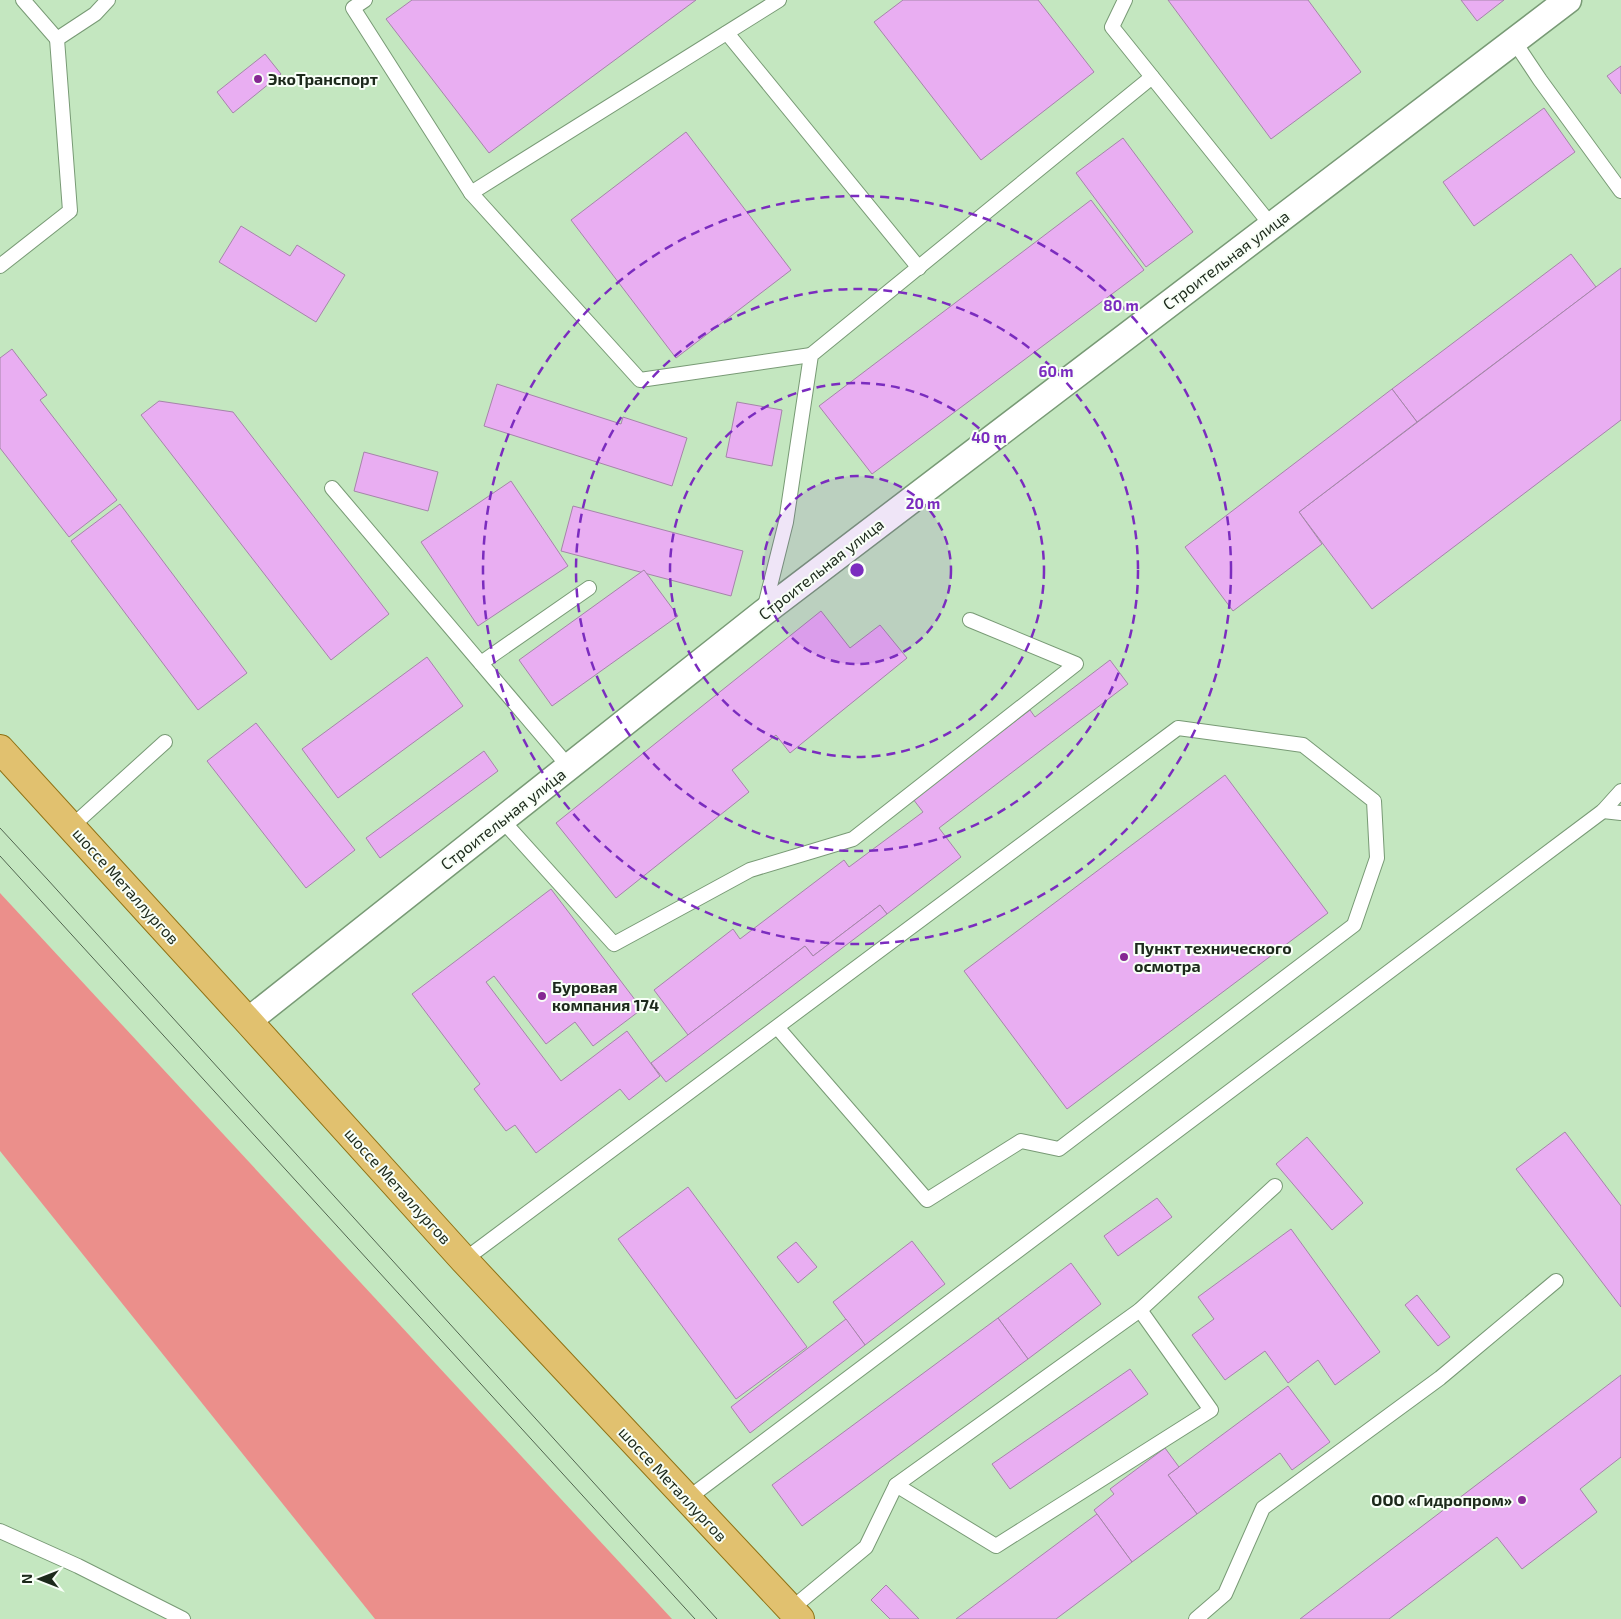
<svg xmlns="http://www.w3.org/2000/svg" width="1621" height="1619" viewBox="0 0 1621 1619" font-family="'Exo 2',sans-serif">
<rect width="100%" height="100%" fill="#c4e7c0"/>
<path fill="#eb8f8b" d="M0,893L672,1619H375L0,1151Z"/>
<g fill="#e9aef2" stroke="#a585a9">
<path d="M412,0H696L489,153L386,19Z"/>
<path d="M903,0H1038L1094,72L981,160L874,22Z"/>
<path d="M1168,0H1308L1361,72L1271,139Z"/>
<path d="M1461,0H1504L1477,21Z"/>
<path d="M265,54L281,74L233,113L217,92Z"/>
<path d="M1621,66V94L1607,76Z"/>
<path d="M1544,108L1575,152L1474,226L1443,182Z"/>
<path d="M686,132L791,270L676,358L571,220Z"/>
<path d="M1123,138L1193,232L1146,267L1076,173Z"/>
<path d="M1091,200L1144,270L872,474L819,406Z"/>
<path d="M241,226L290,256L297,245L345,275L316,322L219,262Z"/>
<path d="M1571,254L1596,287L1417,422L1392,389Z"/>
<path d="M1621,268V420L1372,609L1299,512Z"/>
<path d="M12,349L47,395L40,400L117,500L69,537L0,448V358Z"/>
<path d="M497,384L621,424L623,417L687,438L672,486L484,426Z"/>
<path d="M1392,389L1417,422L1299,512L1322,544L1233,611L1185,547Z"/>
<path d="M159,401L233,412L389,614L331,660L141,415Z"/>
<path d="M737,402L782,410L772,466L726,457Z"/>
<path d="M364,452L438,472L428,511L354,491Z"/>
<path d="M511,481L568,566L478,626L421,542Z"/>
<path d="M120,504L247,673L198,710L71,541Z"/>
<path d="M573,506L743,551L731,596L561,551Z"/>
<path d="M644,570L678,616L552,706L519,660Z"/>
<path d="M821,611L850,648L880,625L907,658L790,753L776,735L732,770L749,792L616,898L556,823Z"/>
<path d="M427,657L463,706L338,798L302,749Z"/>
<path d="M1110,660L1128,684L939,828L961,857L887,914L880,905L813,956L805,946L688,1035L654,990L733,929L740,939L844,860L849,867L923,812L913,799L1030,710L1035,717Z"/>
<path d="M256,723L355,850L306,888L207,761Z"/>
<path d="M484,751L498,771L380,858L366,838Z"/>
<path d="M1225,775L1328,913L1067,1109L964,971Z"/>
<path d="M551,889L642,1009L593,1046L575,1022L546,1044L494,976L486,982L561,1081L627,1031L660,1076L629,1100L620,1089L536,1153L515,1125L506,1131L474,1089L480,1084L412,994Z"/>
<path d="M880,905L887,914L666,1082L651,1063L805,946L813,956Z"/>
<path d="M1565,1132L1621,1206V1307L1516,1169Z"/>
<path d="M1307,1137L1363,1203L1332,1230L1276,1164Z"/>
<path d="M688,1187L807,1347L736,1399L618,1239Z"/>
<path d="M1157,1198L1172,1217L1118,1256L1104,1236Z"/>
<path d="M1291,1229L1380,1352L1335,1385L1318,1360L1288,1383L1265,1351L1225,1380L1192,1335L1214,1319L1198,1297Z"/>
<path d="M912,1241L945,1284L865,1345L833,1302Z"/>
<path d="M796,1242L817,1267L798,1283L777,1257Z"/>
<path d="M1071,1263L1101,1304L1028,1359L998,1318Z"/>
<path d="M1417,1295L1450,1337L1438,1346L1405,1305Z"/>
<path d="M998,1318L1028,1359L802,1526L772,1485Z"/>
<path d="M846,1319L865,1345L750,1433L731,1407Z"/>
<path d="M1130,1369L1148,1394L1010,1489L992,1464Z"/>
<path d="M1621,1375V1457L1580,1489L1597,1512L1522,1569L1497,1537L1389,1619H1300Z"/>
<path d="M1288,1386L1330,1442L1292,1470L1280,1453L1197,1514L1168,1475Z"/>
<path d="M1165,1448L1179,1467L1168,1475L1197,1514L1132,1562L1094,1510L1114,1494L1110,1489Z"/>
<path d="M1097,1514L1132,1562L1056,1619H956Z"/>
<path d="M886,1585L919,1619H890L871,1600Z"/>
</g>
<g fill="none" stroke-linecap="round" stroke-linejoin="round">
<defs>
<g id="lane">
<path d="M23,0L57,39"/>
<path d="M365,0L353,8L471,193L640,380L811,355"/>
<path d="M1125,0L1112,27L1271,225"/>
<path d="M727,33L919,268"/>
<path d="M1514,41L1540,80L1621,191"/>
<path d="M471,193L779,0"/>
<path d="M0,266L70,211L57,39L95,14L108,0"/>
<path d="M332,488L569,767"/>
<path d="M764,610L786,522L811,355L1152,77"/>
<path d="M481,663L589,588"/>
<path d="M1603,811L1621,813"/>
<path d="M502,820L614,944L750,870L853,839L1076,664L970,620"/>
<path d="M71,827L165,742"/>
<path d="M464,1260L1178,728L1303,745L1374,801L1377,858L1354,925L1059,1149L1021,1141L927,1200L777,1027"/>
<path d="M896,1485L996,1546L1211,1410L1140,1310"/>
<path d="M687,1499L1603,811L1621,791"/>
<path d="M0,1531L78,1566L183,1619"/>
<path d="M791,1609L866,1547L896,1485L1140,1310L1275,1186"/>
<path d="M1196,1619L1225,1594L1263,1508L1440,1378L1556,1281"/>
</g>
<path id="street" d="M248,1021L763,613L1568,0"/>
<path id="primary" d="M0,749L248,1021L464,1260L800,1619"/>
</defs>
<use href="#lane" stroke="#789a75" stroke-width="16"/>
<use href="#street" stroke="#789a75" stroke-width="29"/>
<use href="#primary" stroke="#8f7113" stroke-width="30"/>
<use href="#lane" stroke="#fff" stroke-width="14"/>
<use href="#street" stroke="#fff" stroke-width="26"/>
<use href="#primary" stroke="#e1c16f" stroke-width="28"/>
<g stroke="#526650" stroke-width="1">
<path d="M0,828L48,880L717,1619"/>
<path d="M0,856L695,1619"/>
</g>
</g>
<circle cx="857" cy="570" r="94" fill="#7b2cbf" fill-opacity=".12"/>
<g fill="none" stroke="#7b2cbf" stroke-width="2.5" stroke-dasharray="9 6">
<circle cx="857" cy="570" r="94"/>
<circle cx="857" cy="570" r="187"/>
<circle cx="857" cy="570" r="281"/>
<circle cx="857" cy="570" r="374"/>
</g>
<g fill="#862893" stroke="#f8fff7" stroke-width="2">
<circle cx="258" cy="79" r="5"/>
<circle cx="1124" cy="957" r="5"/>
<circle cx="542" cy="996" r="5"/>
<circle cx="1522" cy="1500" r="5"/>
</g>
<g text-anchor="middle" stroke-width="4" stroke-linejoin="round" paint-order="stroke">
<g font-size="16" font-weight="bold" fill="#1c291b" stroke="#f8fff7" text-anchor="start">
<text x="268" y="85">ЭкоТранспорт</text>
<text x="1134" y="954">Пункт технического<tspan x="1134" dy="18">осмотра</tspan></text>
<text x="552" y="993">Буровая<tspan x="552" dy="18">компания 174</tspan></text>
<text x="1512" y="1506" text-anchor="end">ООО «Гидропром»</text>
</g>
<g font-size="16" fill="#1c291b" stroke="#f8fff7">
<text transform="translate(1226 260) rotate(-37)" y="6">Строительная улица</text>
<text transform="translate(821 569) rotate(-38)" y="6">Строительная улица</text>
<text transform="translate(503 819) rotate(-38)" y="6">Строительная улица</text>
<text transform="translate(126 886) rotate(48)" y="6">шоссе Металлургов</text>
<text transform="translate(398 1186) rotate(48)" y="6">шоссе Металлургов</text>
<text transform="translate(673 1484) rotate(47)" y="6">шоссе Металлургов</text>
</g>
</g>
<circle cx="857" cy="570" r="8" fill="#7b2cbf" stroke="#f8fff7" stroke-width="2.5"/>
<g font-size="15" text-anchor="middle" font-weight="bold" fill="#7b2cbf" stroke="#f8fff7" stroke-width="4" stroke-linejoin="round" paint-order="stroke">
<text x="1121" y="311">80 m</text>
<text x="1056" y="377">60 m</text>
<text x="989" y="443">40 m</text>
<text x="923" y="509">20 m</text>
</g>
<g transform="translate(40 1579) rotate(270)" stroke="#f8fff7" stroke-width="4" paint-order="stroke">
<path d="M0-4L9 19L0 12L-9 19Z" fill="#1c291b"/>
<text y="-8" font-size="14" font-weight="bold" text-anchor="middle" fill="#1c291b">N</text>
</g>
</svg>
